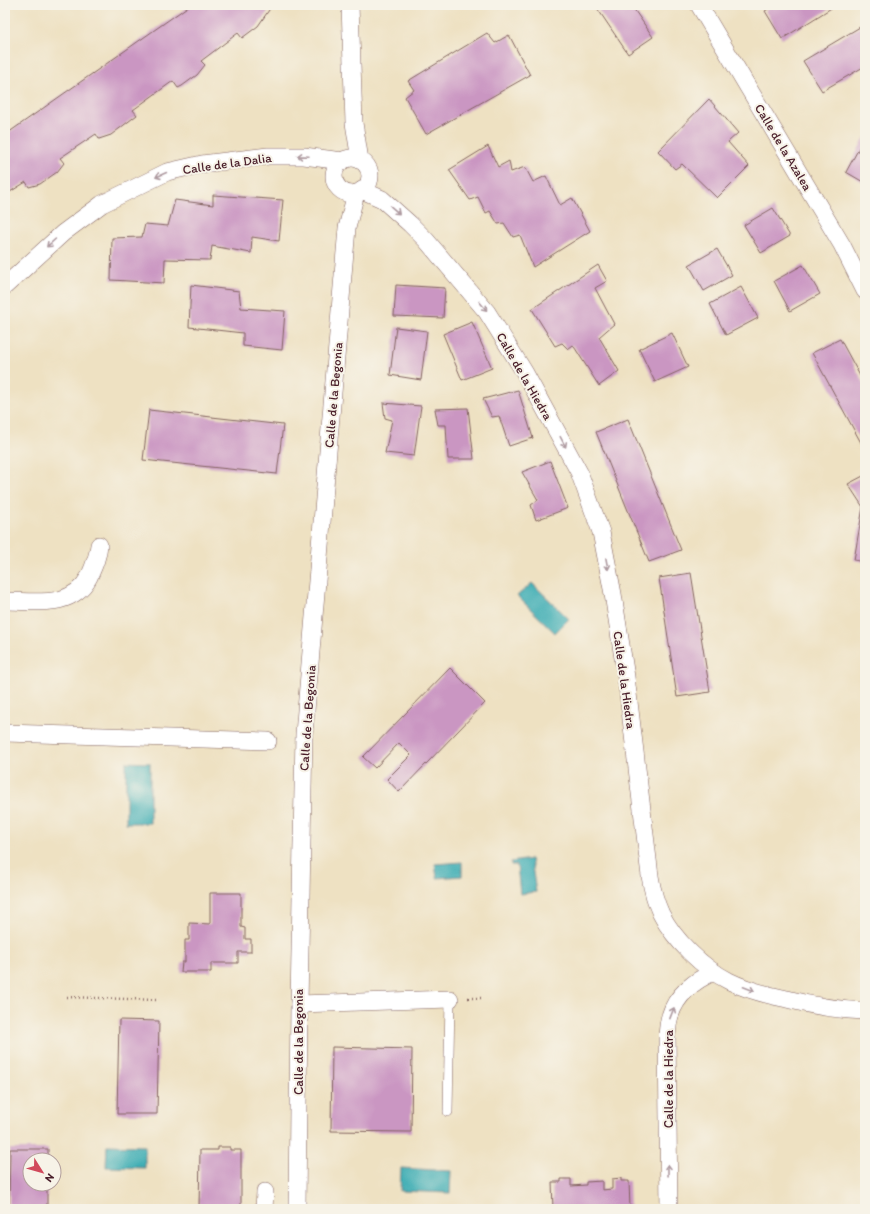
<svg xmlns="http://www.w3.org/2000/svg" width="870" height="1214" viewBox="0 0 870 1214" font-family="Itim,sans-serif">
<rect width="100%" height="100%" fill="#f7f3e8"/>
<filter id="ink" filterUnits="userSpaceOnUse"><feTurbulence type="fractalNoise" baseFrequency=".025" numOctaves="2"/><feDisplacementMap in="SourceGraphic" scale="8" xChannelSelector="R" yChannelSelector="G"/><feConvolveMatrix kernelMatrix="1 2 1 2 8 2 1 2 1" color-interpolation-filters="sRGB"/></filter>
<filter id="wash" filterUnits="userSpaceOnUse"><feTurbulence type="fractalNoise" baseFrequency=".012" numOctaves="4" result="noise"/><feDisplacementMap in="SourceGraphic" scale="16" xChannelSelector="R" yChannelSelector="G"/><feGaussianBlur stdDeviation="0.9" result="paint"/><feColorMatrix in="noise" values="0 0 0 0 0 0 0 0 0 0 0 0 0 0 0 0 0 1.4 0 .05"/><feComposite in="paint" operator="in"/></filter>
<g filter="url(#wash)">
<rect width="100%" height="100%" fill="#eee1c2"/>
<g fill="#39abb2" stroke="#42656e">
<path d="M532,583L569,619L555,633L517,596Z"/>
<path d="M126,762L150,763V823H126Z"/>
<path d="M531,859L536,892L520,894L517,865H511V862Z"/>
<path d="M462,862V876L437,878L435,864Z"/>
<path d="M107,1145L145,1146V1168L106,1167Z"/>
<path d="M401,1168L451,1171L450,1193L400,1191Z"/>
</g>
<g id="blocks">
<g fill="#ca96c2">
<path d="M190,5H270L269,10L258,26L242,38L238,33L201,61L205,65L197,75L182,86L178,88L173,81L133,110L137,115L111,135L99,139L96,134L60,158L64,163L57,172L40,184L29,187L26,182L5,195V135Z"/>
<path d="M595,5H631L653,37L628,54Z"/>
<path d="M774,5H836L782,39L765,11Z"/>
<path d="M865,24V66L822,91L803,61Z"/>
<path d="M487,33L495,43L509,35L530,75L426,134L405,97L414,90L408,81Z"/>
<path d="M709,99L738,133L728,142L749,166L717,198L682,164L675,169L658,151Z"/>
<path d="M865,137V183L846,172Z"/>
<path d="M488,146L498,167L509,161L511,172L525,167L533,182L546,176L560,205L572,198L590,231L533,267L520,235L513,237L504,223L498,224L490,211L486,213L478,197L470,200L449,170Z"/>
<path d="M213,195L283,200L279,241L252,237L251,253L212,246L210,260L165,259L164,283L111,280L112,238L142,237L145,224L168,226L175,200L213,205Z"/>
<path d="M773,208L790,236L761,253L744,225Z"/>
<path d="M717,249L732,275L704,291L689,265Z"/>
<path d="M598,265L607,281L595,288L614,324L599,337L619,371L599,386L573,345L568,349L562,343L555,346L532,309Z"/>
<path d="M803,265L820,294L790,311L774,281Z"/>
<path d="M191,285L239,291L241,308L285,311L282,350L243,346V333L189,327Z"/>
<path d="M396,285L445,288L443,318L394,316Z"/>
<path d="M741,287L758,318L726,335L710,304Z"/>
<path d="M472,322L492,368L462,380L443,334Z"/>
<path d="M396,327L427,331L421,380L390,375Z"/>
<path d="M672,333L688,367L655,382L639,349Z"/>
<path d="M840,339L865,385V450L812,353Z"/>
<path d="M518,390L533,438L509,446L499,416L492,417L483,399Z"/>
<path d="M383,403L421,406L414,456L385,453L392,420L385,418Z"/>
<path d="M468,408L474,459H448L446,425H438L435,409Z"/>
<path d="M149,410L283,425L277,474L143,460Z"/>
<path d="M628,419L681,550L649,562L596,432Z"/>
<path d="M550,461L568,508L536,520L531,505L538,500L522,472Z"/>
<path d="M865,475V562L854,560L863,507L848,484Z"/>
<path d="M691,573L710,692L677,697L659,578Z"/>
<path d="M450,668L485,703L399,792L387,779L411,755L399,743L375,768L363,757Z"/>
<path d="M210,893H241V927L245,928V939H251V952H238V963H211V972H181L182,962H185V940H189V923L210,924Z"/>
<path d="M119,1020L159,1021L157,1114H117Z"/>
<path d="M332,1047L412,1049L411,1132L331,1131Z"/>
<path d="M218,1147H230V1150H241V1209H199L200,1150H218Z"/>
<path d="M10,1149H48V1160H30V1184H47V1209H9Z"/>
<path d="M621,1178V1181H629L630,1209H553L552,1182H561V1179H571V1186L586,1185V1182L602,1181V1190L612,1189V1179Z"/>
</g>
</g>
</g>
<g filter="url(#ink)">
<use href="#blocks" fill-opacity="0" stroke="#836360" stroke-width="1"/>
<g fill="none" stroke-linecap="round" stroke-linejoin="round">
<defs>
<path id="service" d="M448,1112L450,999"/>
<g id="minor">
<path d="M350,5L354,123L360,160"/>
<path d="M699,5L842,245L865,291"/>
<circle cx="352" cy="176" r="18"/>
<path d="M362,190L382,199L410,224L426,240L487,312L525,373L579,472L601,532L613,594L626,677L650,876C652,889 655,901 661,914C674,940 703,968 729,981C747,990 767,995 787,999C813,1006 839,1010 865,1011"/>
<path d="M5,286L63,233L102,204L167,172L202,164L268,156H304L342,161"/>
<path d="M5,601C36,601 72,609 89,577C94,566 98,557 99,545"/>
<path d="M5,733L268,741"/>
<path d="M299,1004L450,999"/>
<path d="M264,1209L265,1192"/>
<path d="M297,1209L299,1004L304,734L347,228L356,193"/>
<path d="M669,1209L667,1035C668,1028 668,1022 670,1016C676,995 695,980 714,972"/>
</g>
</defs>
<use href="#service" stroke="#836360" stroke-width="10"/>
<use href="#minor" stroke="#836360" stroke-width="18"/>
<g stroke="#836360" stroke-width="2.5" stroke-dasharray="1 3" stroke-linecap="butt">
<path d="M67,997L157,1000"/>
<path d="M468,998H483"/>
</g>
<use href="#service" stroke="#fff" stroke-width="9"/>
<use href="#minor" stroke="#fff" stroke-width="17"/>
</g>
<defs><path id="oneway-shaft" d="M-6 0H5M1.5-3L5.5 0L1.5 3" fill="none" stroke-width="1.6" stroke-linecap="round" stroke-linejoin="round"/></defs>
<g stroke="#ae9aa0">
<use href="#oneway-shaft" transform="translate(303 156) rotate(-178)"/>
<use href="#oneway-shaft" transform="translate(161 175) rotate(156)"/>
<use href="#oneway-shaft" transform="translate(395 210) rotate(41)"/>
<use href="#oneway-shaft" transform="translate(51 243) rotate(138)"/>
<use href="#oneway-shaft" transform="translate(483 306) rotate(50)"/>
<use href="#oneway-shaft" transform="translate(563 442) rotate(62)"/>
<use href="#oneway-shaft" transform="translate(607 564) rotate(79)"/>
<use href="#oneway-shaft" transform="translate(749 989) rotate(21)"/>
<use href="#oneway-shaft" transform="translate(672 1013) rotate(-69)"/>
<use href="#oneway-shaft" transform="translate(668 1170) rotate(-91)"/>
</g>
</g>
<g text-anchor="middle" stroke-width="4" stroke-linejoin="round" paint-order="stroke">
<g font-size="13" fill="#4a1f2b" stroke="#f7f3e8">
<text transform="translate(784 147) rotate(59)" y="5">Calle de la Azalea</text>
<text transform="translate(227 163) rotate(-8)" y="5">Calle de la Dalia</text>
<text transform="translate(525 376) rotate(60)" y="5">Calle de la Hiedra</text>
<text transform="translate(333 395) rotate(-85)" y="5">Calle de la Begonia</text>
<text transform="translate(625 680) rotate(82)" y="5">Calle de la Hiedra</text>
<text transform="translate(307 718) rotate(-86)" y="5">Calle de la Begonia</text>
<text transform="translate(298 1042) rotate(-90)" y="5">Calle de la Begonia</text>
<text transform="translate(668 1079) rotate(-90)" y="5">Calle de la Hiedra</text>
</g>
</g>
<rect width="870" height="1214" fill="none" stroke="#f7f3e8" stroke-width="20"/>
<g transform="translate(42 1172) rotate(127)"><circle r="19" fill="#f7f3e8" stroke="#b29e9c"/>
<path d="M0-3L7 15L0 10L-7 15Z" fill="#d1495b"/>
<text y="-6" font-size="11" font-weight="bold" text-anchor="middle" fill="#4a1f2b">N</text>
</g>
</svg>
